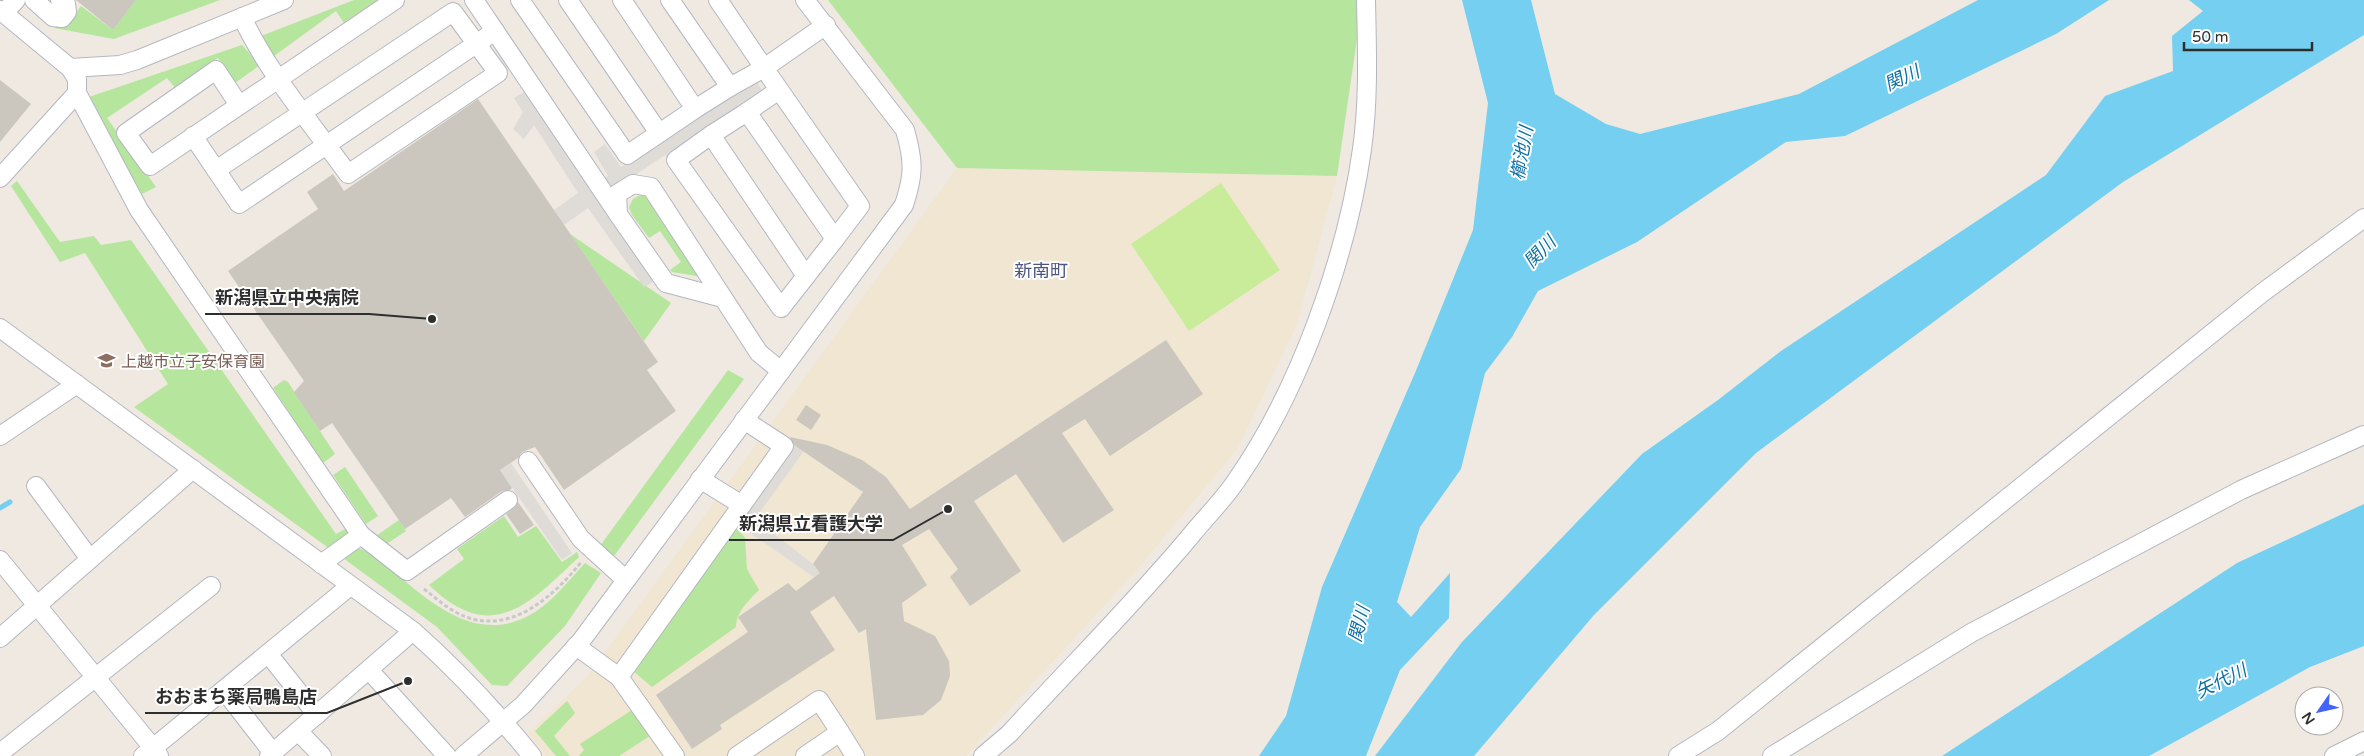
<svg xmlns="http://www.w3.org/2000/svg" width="2364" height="756" viewBox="0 0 2364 756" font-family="'Varela Round','Noto Sans JP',sans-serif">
<rect width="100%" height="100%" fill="#efe9e1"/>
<path fill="#f0e6d1" d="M957,168L1337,176L1297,324L1238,448L1136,571L966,756H546L528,733L587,677Z"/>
<g fill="#b6e59e">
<path d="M136,0H220L114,39L54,28L73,17L81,6L113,30Z"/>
<path d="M354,0H380L344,23L336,11L274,56L261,36Z"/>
<path d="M828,0H1357V39L1337,176L957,168Z"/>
<path d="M242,45L260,65L235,83L218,58L176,89L167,78L107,118L156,187L142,194L86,98Z"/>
<path d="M17,181L60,242L94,236L101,245L131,240L336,534L347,528L348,533L330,549L134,407L168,384L85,253L60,262L11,186Z"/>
<path d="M642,194L648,196L703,277L672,272L670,270L681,262L660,231L649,238L632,215L629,207L633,199Z"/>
<path d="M570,234L671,303L644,341Z"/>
<path d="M728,370L744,379L614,556L600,546Z"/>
<path d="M284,380L288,382L335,454L323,463L273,388Z"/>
<path d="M345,467L378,516L366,524L333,475Z"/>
<path d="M504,516L518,537L536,526L562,562L577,552L579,557C529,604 492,646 429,585L464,559L457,549Z"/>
<path d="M399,520L406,531L385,545L373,538Z"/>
<path d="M736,527L745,538L747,569L759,590C749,600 736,612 736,627L652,687L632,670Z"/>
<path d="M355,549H361L372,554C420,591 471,652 535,612C554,600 570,579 585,563L601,573L565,626L507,686L492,685L437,627L343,558Z"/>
<path d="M567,701L575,713L554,736L570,756H556L535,731Z"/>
<path d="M635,708L653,734L619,756H579L584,750L580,744Z"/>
</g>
<path fill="#c9ec9a" d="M1221,183L1280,270L1189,331L1131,244Z"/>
<g fill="#dfdcd8">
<path d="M755,80L762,90L601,198L655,281L644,287L588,208L564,225L554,210L578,193L534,125L524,139L513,129L523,112L514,98L526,91L591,186L608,176L594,152L605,144L621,167Z"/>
<path d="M795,445L804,451L755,519L813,564L820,573L814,577L737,524Z"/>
<path d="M511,463L572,553L562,560L500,470Z"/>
</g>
<g fill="#75cff0">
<path d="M1462,0H1531L1555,94L1606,124L1640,134L1799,94L1978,0H2109L2056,34L1845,136L1786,142L1637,242L1538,291L1512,337L1485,373L1461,469L1420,527L1397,602L1411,617L1450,573L1449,618L1400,670L1366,756H1259L1286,716L1322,587L1415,373L1473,230L1488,103Z"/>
<path d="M2189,0H2364V35L2123,182L1756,453L1594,615L1474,756H1375L1462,642L1642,454L1718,400L1781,351L2046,175L2105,96L2173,71L2172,36L2203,11Z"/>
<path d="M2364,504V646L2310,667L2149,756H1942L2237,563Z"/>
</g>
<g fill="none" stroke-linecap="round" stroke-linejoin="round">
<path stroke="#75cff0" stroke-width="5" d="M0,508L10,502"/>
</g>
<g fill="#cbc7bf">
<path d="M76,0H136L113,30Z"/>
<path d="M0,80L31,104L0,142Z"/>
<path d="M478,99L658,362L647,370L676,411L564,490L535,447L522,452L518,458L500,470L512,488L510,490L502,491L465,517L451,498L405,529L332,423L320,431L294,392L304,381L228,271L318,209L307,192L333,174L344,191Z"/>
<path d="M1166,340L1203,394L1110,456L1085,419L1062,433L1114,510L1063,543L1016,474L974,501L1021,571L970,606L950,577L958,569L929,529L902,545L927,585L902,603L904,621L935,636L949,661L950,676L941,700L923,715L876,720L866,629L859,633L834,596L810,612L835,650L720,725L722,729L692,749L656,695L748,632L738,617L788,583L796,591L820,573L813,564L863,492L794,445L790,437L827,445L862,460L886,477L910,509Z"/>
<path d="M806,405L821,415L811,430L796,420Z"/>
<path d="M518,502L534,525L520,534L506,514L514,508Z"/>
</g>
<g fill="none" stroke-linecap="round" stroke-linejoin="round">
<defs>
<g id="minor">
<path d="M34,0L53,17L62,18L67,12L66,4L60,0"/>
<path d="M474,0L618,214"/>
<path d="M520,0L627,155L695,109L622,0"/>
<path d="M568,0L659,133"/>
<path d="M670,0L730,87L695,109"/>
<path d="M718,0L764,68L730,87"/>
<path d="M0,10L70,68L77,79V93L0,178"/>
<path d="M4,13L16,0"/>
<path d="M242,17C268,73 312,124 348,174L498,73L453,12L216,170L239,204L476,44L495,31"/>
<path d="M70,68L120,65L137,60L284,0"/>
<path d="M779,90L747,112L835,239L860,206L764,68L826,25"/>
<path d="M77,93L139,210L361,535L321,564"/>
<path d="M239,105L216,70L126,133L150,166L395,0"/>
<path d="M747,112L711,135L806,276L835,239"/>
<path d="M711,135L676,160L781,308L806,276"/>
<path d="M193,136L216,170"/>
<path d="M723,298L666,283L618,214L617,194L633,184L651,187L759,353L781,371"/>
<path d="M0,328L413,631C456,669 496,712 532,756"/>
<path d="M0,436L77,384"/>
<path d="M528,461L581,539L626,580"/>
<path d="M700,479L742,505"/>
<path d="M36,486L90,559"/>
<path d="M361,535L407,571L508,500"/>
<path d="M0,560L153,748L143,756"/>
<path d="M0,638L193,469"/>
<path d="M576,646L619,677L784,446L744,420"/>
<path d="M269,655L317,715"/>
<path d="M369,670L447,756"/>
<path d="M619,677L675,756"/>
<path d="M224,690L273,753"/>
<path d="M298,731L322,756"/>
<path d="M840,732L855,756"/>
<path d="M0,753L211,586"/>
<path d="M159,756L153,748L350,586"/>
<path d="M269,756L413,631"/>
<path d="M463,756L523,705L581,641L904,205C914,175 914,161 905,130L805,0"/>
<path d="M737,756L819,700L840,732L805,756"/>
<path d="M983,756L1009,734C1070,667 1135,603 1193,533C1207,516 1224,499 1236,481C1299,391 1347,257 1362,149C1369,100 1367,49 1366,0"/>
<path d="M1678,756L1718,731L2262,293L2364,218"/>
<path d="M1772,756L1971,633L2241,490L2364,435"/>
<path d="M2334,756L2364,741"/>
</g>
</defs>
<use href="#minor" stroke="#b4b7c1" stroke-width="20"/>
<path stroke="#c9c9c9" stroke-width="3" stroke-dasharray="4 2.5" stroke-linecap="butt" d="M424,589C437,599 450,611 466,617C513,634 555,595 582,561"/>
<use href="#minor" stroke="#fff" stroke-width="18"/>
</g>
<defs>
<symbol id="school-bare" viewBox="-9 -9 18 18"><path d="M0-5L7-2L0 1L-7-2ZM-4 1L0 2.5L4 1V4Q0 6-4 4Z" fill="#8d6e63" stroke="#fff" stroke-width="2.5" paint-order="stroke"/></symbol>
</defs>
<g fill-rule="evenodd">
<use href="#school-bare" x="94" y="348" width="25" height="25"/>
</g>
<g text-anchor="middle" stroke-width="4" stroke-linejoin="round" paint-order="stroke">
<g font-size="16" fill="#785e54" stroke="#fff" text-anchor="start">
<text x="121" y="367">上越市立子安保育園</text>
</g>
<g font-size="18" font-style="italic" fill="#0d6fa3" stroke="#fff">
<text transform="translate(1902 78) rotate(-25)" y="6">関川</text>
<text transform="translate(1522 153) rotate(-80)" y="6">櫛池川</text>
<text transform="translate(1540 252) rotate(-46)" y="6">関川</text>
<text transform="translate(1359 624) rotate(-75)" y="6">関川</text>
<text transform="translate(2221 681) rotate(-26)" y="6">矢代川</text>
</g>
<g font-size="18" fill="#4d5680" stroke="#fff">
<text x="1041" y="277">新南町</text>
</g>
</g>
<path fill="none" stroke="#2e2e2e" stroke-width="2" d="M432 319L369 314H205M948 509L893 540H729M408 681L327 713H145"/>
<g fill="#2e2e2e" stroke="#fff" stroke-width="2">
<circle cx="432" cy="319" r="5"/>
<circle cx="948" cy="509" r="5"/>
<circle cx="408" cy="681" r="5"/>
</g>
<g font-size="18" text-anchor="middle" font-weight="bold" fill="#2e2e2e" stroke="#fff" stroke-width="4" stroke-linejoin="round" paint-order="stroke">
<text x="287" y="304">新潟県立中央病院</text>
<text x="811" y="530">新潟県立看護大学</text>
<text x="236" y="703">おおまち薬局鴨島店</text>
</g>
<g transform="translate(2319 711) rotate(236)"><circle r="24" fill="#ffffff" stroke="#ababab"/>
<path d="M0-4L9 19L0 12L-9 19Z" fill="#4264fb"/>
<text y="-8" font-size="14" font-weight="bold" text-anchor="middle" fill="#2e2e2e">N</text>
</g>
<path d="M2184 42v8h128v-8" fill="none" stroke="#2e2e2e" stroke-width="2.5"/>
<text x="2192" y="42" font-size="15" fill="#2e2e2e" stroke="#ffffff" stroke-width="4" paint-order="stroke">50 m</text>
</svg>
